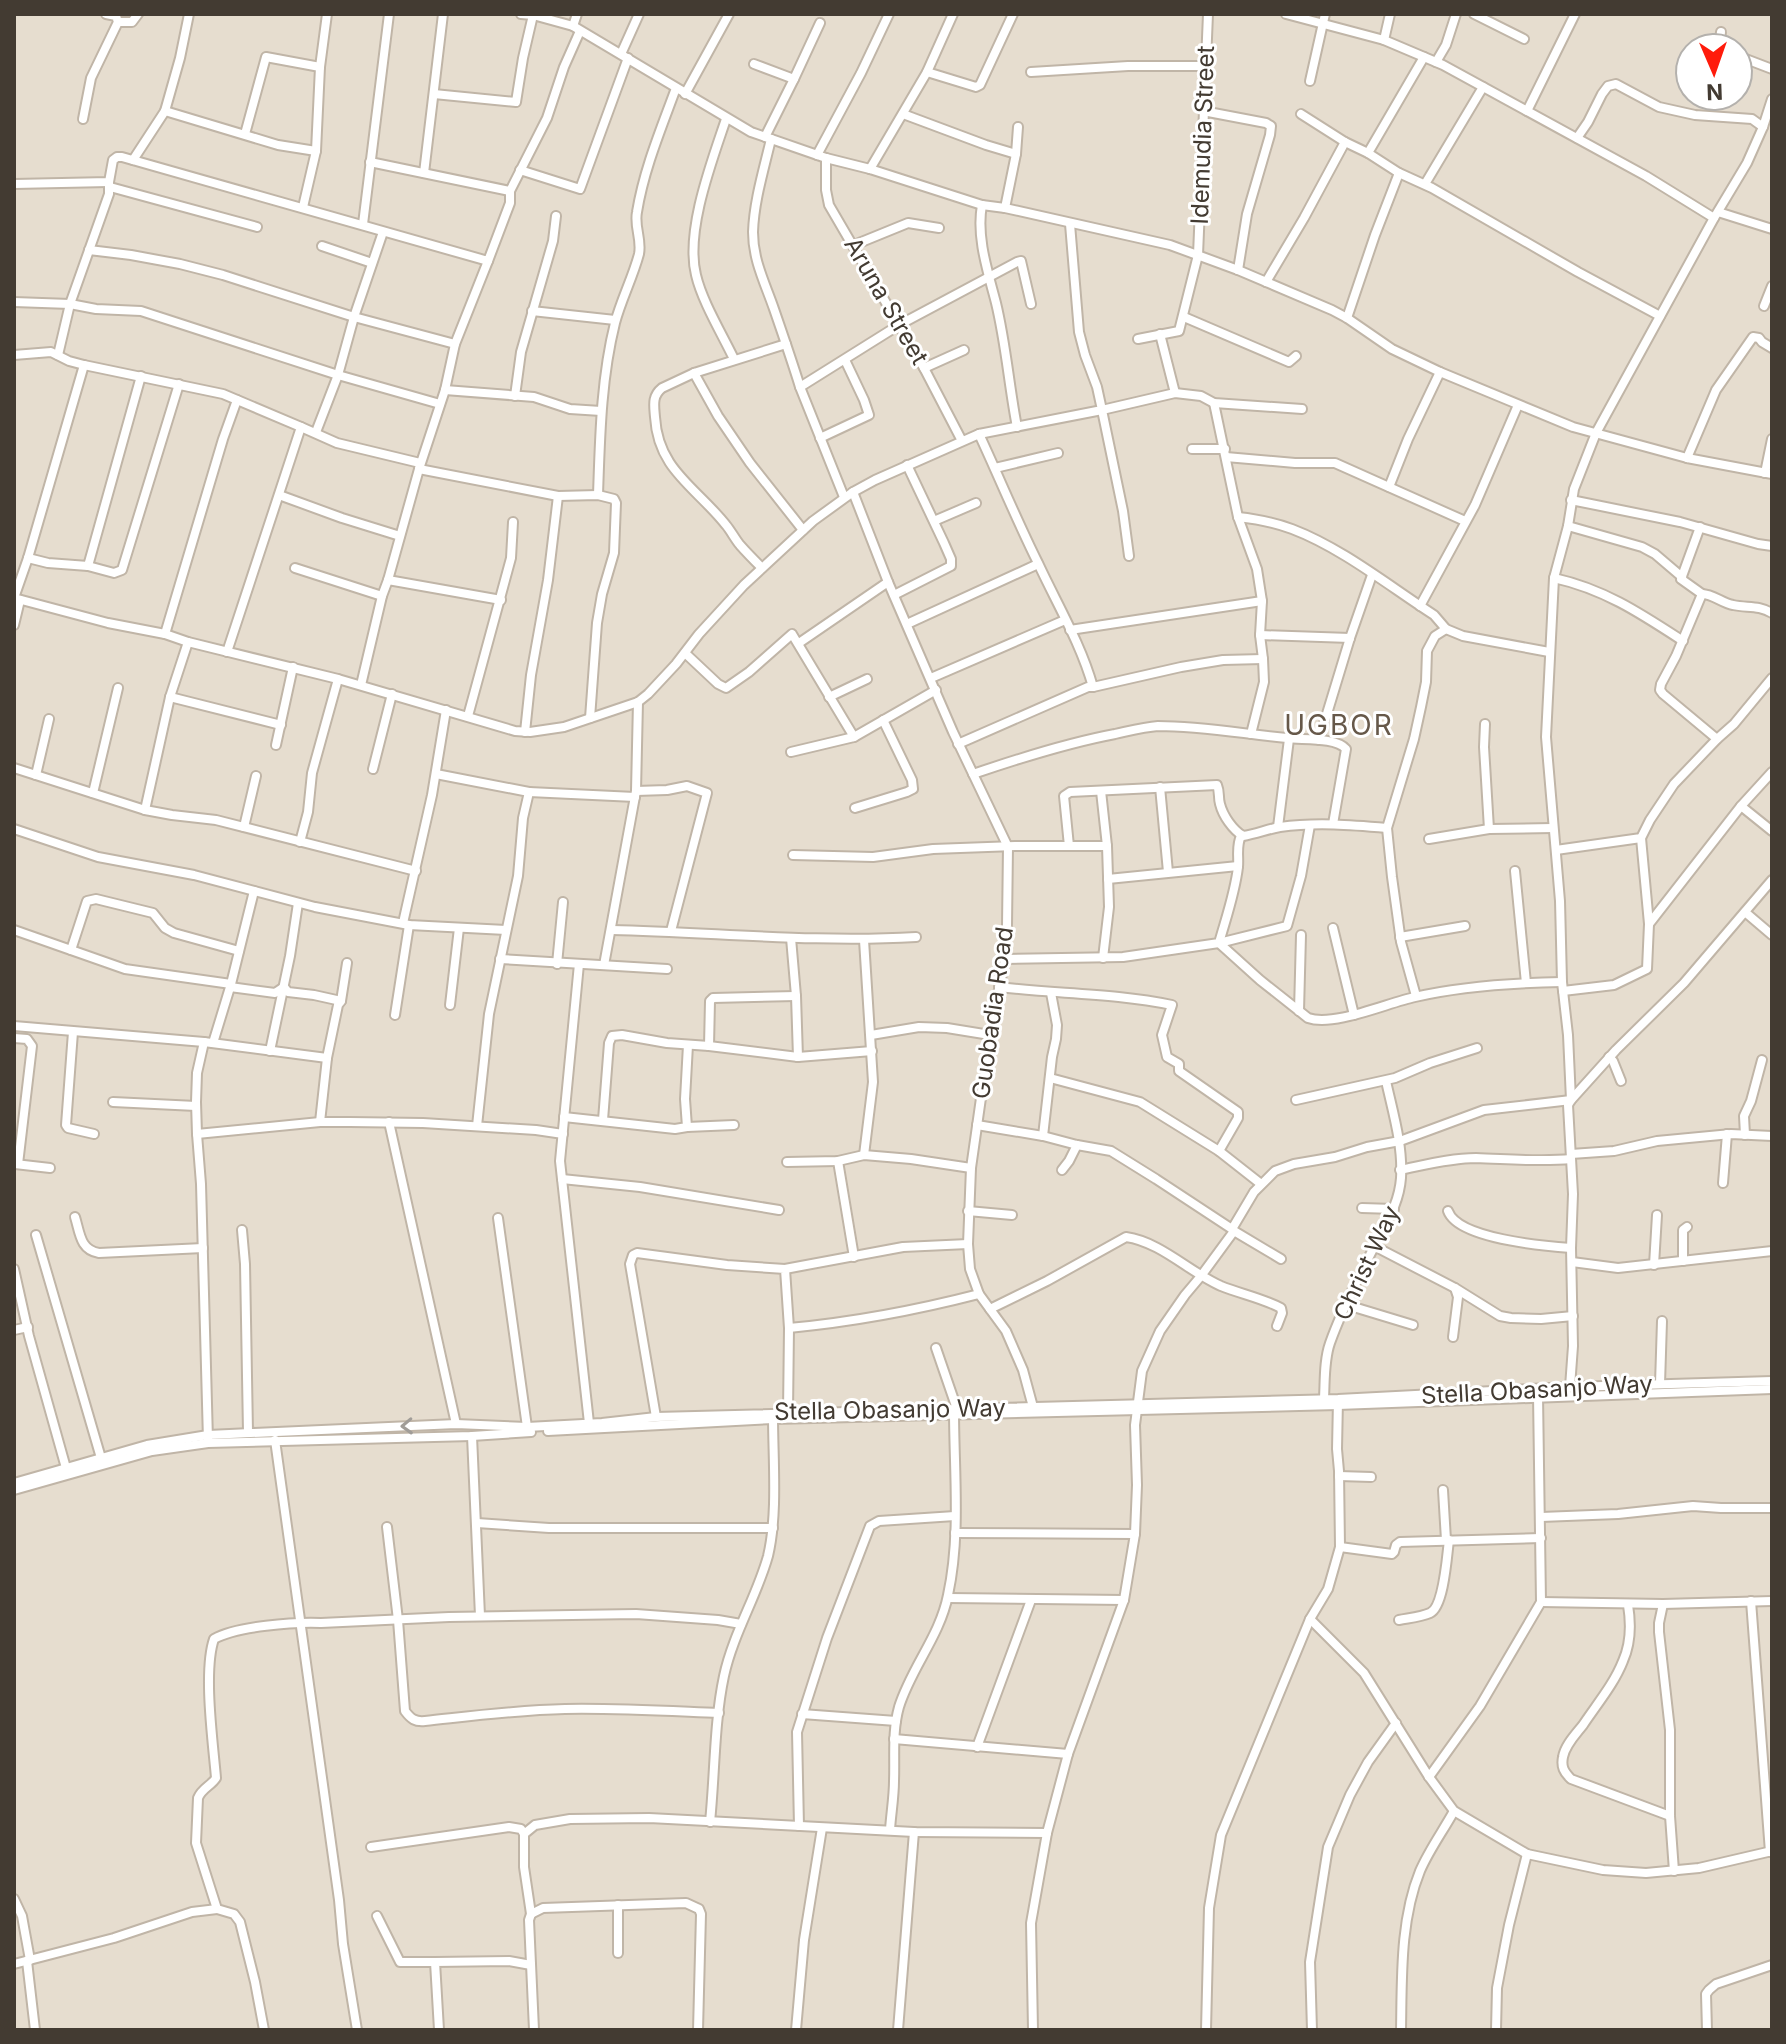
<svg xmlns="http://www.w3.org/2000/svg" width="1786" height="2044" viewBox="0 0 1786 2044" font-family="Inter,sans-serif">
<rect width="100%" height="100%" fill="#f2ebe1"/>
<path fill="#e6ddcf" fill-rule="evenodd" d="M14,14H1772V2030H14ZM1690,48H1738V96H1690Z"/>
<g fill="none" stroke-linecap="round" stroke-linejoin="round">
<defs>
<g id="minor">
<path d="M521,14L533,15L573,26L751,132L826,158L870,169L982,205L1005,208L1170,245L1238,270L1332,310L1347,318L1392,349L1440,372L1573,427L1687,458L1772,474"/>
<path d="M1286,14L1384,40L1443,65L1646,176L1714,218"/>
<path d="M1474,14L1524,39"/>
<path d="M118,22H132L138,14"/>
<path d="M573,26L577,14"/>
<path d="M1721,32L1720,40L1722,48"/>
<path d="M1384,40L1390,14"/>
<path d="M621,54L639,14"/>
<path d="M1738,56L1772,69"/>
<path d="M1436,62L1446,45L1456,14"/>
<path d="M754,64L794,79"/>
<path d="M927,72L976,87L980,85L1013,14"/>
<path d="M1031,72L1128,66H1206"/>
<path d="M1310,81L1325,14"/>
<path d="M434,94L516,102L523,58L533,15"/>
<path d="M685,94L729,14"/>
<path d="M165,111L180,58L189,14"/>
<path d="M1203,111L1266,123L1271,126L1270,135L1247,214L1238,270"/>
<path d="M1527,111L1575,14"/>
<path d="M903,114L986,145L1016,154"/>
<path d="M1301,114L1345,142L1368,153"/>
<path d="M83,119L91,78L118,22L116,16L106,14"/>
<path d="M726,119C712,161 685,231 696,275C702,301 722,334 734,359"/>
<path d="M245,134L266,57L320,67"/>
<path d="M765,137L794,79L820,23"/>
<path d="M1577,138L1588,122L1602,94L1608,86L1616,84L1659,107L1695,115L1752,119L1763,127"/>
<path d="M771,139C764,169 754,201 753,232C753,260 765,283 774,309C783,335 792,361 800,387"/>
<path d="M817,155L861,73L889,14"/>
<path d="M826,158V190L829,205L924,368L962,441"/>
<path d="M133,160L165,111L278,145L316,151"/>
<path d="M370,162L510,191"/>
<path d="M870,169L927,72L953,14"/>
<path d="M520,170L580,189L628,58"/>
<path d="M424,173L443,14"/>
<path d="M1399,173L1432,188L1578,272L1660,316"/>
<path d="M14,184L109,182L113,160L117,157H122L488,261L510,203V191L547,118L564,67L580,31"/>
<path d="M1425,184L1483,87"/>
<path d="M110,187L257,227"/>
<path d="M982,205C976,237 988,272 996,303C1006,344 1009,386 1017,427"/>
<path d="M303,207L316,151L320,67L327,14"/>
<path d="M1005,208L1016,154L1018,127"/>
<path d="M1718,212L1772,229"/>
<path d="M363,224L389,14"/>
<path d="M854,245L908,223L939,228"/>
<path d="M322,246L372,263"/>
<path d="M89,250L131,255L180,264L223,275L354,317L455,344"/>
<path d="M1266,282L1304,218L1345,142"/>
<path d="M14,302L70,304L96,309L141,311L338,375L440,404"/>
<path d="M1764,306L1772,286"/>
<path d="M532,311L615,320"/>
<path d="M1184,317L1289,362L1296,356"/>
<path d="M1347,318L1375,235L1399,173L1368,153L1424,57"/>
<path d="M1160,334L1175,393"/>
<path d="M1138,339L1179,331L1198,255L1208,14"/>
<path d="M14,355L51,352L69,361L84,365L223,394L301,427L227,652"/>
<path d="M58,355L70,304L109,194V182"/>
<path d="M924,368L964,350"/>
<path d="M694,373L718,416L750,463L803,530"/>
<path d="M445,390L534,397L570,409L601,411"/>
<path d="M515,396L521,352L553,241L556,216"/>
<path d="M1214,403L1238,517L1257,569L1262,601L1260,635L1263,659L1264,682L1251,734"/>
<path d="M301,427L337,443L420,463"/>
<path d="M316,432L338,375L354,317L383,232"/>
<path d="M979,434C999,477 1017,521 1038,563C1057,604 1081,644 1093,687"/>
<path d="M820,438L869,415L864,400L845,360"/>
<path d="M1192,449H1225"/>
<path d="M1226,457L1295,463H1335L1465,521"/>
<path d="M1687,458L1716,390L1753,337L1759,338L1762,342L1772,348"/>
<path d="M995,468L1058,453"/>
<path d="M419,469L558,496L598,495L614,499L616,503L614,553L602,594L597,623L590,718"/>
<path d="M1765,473L1772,439"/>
<path d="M1389,487L1408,439L1440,372"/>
<path d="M853,492L888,582L953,732L1008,847L1007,925L1005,959L990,1035L971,1168L968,1244L970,1269L979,1294L1006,1331L1023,1370L1033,1407"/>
<path d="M279,495L342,518L400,536"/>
<path d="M598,495C600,437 601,379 615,323C621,300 633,277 639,254C642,239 634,227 637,212C644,169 661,129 676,88"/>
<path d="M844,497L800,387L899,325L1017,262L1021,261L1031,304"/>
<path d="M1571,500L1680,522L1758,544L1772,546"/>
<path d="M1238,517C1256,519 1274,522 1292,529C1342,548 1389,586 1434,615L1446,629L1463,636L1549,652"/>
<path d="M934,521L976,503"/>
<path d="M1568,526L1642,547L1655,554L1682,577"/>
<path d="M1700,527L1681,579L1702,594"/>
<path d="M1129,556L1123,511L1102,410L1175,393L1201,396L1214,403L1302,409"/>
<path d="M28,558L48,563L88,566L114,573L122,570L179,384"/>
<path d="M88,566L141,376"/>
<path d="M295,568L382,596"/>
<path d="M762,568C755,561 747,553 740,545C735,539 731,531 726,525C696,487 658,470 655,417C654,405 652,396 662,388L694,373L786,344"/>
<path d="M1554,578C1604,589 1640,613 1683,641"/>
<path d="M388,580L501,600"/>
<path d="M894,595L951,566V559L944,543L907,465"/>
<path d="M14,598L108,623L165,634L188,642L338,679L515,731L530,732L564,727L638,702L648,694L676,664L699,634L744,585L813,521L853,492L875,480L979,434L1102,410L1097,387L1085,355L1079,332L1070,224"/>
<path d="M14,598L28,558L84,365"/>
<path d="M1420,606L1475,505L1518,405"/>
<path d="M907,624L1038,564"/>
<path d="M14,625L20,600"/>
<path d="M1070,630L1262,601"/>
<path d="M165,634L223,439L237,400"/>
<path d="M1260,635L1350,638"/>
<path d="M799,643L888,582"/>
<path d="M685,653L718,684L726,688L749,672L792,634L854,737L936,690"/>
<path d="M931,678L1065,620"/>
<path d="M361,685L382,596L388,580L419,469L445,390L455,344L488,261"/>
<path d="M170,697L281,725"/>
<path d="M829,697L867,679"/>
<path d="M468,716L511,558L513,522"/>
<path d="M1485,724L1484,747L1489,829"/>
<path d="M525,732L531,675L548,580L558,496"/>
<path d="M1717,739L1663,694L1660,690L1661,684L1676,656L1702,594C1713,594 1722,603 1733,605C1747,608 1759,605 1772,613"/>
<path d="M1319,740L1350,638L1372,575"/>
<path d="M958,744L1088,687H1093L1181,667L1223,660L1263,659"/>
<path d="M276,745L293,667"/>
<path d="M791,752L854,737"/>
<path d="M14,768L145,810L172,815L216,820L416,871"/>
<path d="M373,769L392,694"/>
<path d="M436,774L529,792L523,818L518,876L489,1014L477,1126"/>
<path d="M973,774C1020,758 1067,743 1115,734C1129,731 1144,727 1158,726C1202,726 1244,734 1287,738C1303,740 1336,737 1346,749L1333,824"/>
<path d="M36,775L49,719"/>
<path d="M1160,787L1168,872"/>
<path d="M636,791L667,790L687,786L707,793L671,931"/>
<path d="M1101,791L1107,846L1109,907L1103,958"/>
<path d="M529,792L635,797"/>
<path d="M93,793L118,688"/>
<path d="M1741,806L1772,831"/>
<path d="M855,808L907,792L913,789L912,780L883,720"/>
<path d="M145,810L170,697L188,642"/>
<path d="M244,827L256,776"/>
<path d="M1278,827L1289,739"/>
<path d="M14,829L98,857L194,875L315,907L409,925L506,930"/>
<path d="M1641,838L1649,924"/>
<path d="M1429,839L1489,829L1553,828"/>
<path d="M300,842L308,812L312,773L338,679"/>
<path d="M1069,846L1064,796L1070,792L1217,785C1220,792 1218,797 1220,804C1223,816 1233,830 1243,836C1256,834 1268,829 1280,827C1316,822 1352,825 1387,828"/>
<path d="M1556,850L1641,838L1650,820L1674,784L1717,739L1734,724L1772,678"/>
<path d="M793,855L873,857L933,849L1015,846H1107"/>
<path d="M1515,871L1526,983"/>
<path d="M1108,879L1238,866"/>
<path d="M1745,912L1772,935"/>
<path d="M403,923L432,795L446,710"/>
<path d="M1333,928L1354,1015"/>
<path d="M14,930L125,969L231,984"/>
<path d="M612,930C713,932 814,943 916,937"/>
<path d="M1400,937L1465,926"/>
<path d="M791,938L796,996L798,1057"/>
<path d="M1219,943L1260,980L1308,1018C1334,1027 1387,1003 1415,997C1462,986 1513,983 1562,982"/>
<path d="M1219,943L1287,926L1301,876L1310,825"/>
<path d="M71,950L87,901L96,899L153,913L165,928L174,933L239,951"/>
<path d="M500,959L667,969"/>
<path d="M1005,959L1123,957L1219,943C1226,918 1235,893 1238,867C1239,856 1236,846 1241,836"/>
<path d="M557,964L563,902"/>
<path d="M579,964L560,1161L589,1423"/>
<path d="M604,965L636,791L638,702"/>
<path d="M230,987L275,993L284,987L288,992L314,995L341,1001L338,1005L327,1058L320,1122"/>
<path d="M999,987C1056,994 1115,993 1172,1005L1162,1035L1167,1057L1179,1064V1071L1238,1112V1118L1219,1151"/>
<path d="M1563,991L1614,985L1647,969L1649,924L1741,806L1772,772"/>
<path d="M1416,996L1401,942L1392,877L1387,828L1414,739L1421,707L1426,682L1427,651L1435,636L1446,629"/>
<path d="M341,1001L347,963"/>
<path d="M450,1005L459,928"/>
<path d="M1299,1011L1301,935"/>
<path d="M395,1015L409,925"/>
<path d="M14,1026L204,1042L327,1058"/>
<path d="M73,1032L66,1125L68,1128L94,1134"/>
<path d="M871,1035L919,1027L947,1028L990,1035"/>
<path d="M14,1038L27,1039L32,1046L18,1164"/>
<path d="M204,1042L197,1073L196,1102L197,1134L201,1184L208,1440"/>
<path d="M213,1043L231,984L254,891"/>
<path d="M709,1046L710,1001L713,998L796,996"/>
<path d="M270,1051L290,956L298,903"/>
<path d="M1609,1057L1613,1061L1621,1081"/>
<path d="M1050,1078L1140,1102L1219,1151L1261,1184"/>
<path d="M1296,1100L1395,1078L1430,1063L1477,1048"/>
<path d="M113,1102L196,1106"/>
<path d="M564,1117L675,1129L687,1127L685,1099L688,1045"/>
<path d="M603,1120L609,1043L612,1036L622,1035L667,1043L709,1046L798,1057L872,1051"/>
<path d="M389,1122L456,1424"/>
<path d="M977,1125L1043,1136L1077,1145L1111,1151L1156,1179L1232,1229"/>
<path d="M687,1127L734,1125"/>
<path d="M197,1134L320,1122H350L423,1123L536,1130L563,1134"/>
<path d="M1745,1135L1744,1116L1751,1101L1762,1060"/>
<path d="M1043,1136L1052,1057L1056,1039L1057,1025L1051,993"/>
<path d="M1571,1154L1614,1151L1657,1141L1731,1134L1772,1136"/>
<path d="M864,1155L873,1082L864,940"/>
<path d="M838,1161L854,1257"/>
<path d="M787,1162L838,1161L864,1155L911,1159L971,1168"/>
<path d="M15,1164L50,1168"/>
<path d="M1062,1170L1069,1161L1077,1145"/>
<path d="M1400,1170C1425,1165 1451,1158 1476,1158C1508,1159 1539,1162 1571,1159"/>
<path d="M562,1179L640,1187L779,1210"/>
<path d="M1723,1183L1727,1134"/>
<path d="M1362,1208L1394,1209"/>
<path d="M968,1211L1012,1215"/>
<path d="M1448,1211C1458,1239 1544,1246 1571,1248"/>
<path d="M75,1217C80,1233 80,1250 99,1253L203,1248"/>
<path d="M498,1218L527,1427"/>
<path d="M242,1230L245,1264L248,1432"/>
<path d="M1234,1231L1281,1259"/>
<path d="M36,1235L101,1458"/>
<path d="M1374,1246L1455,1288L1500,1316L1511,1318L1541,1319L1573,1316"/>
<path d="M1683,1261V1230L1687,1227"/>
<path d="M1572,1262L1618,1268L1772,1251"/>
<path d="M1654,1265L1657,1215"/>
<path d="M14,1269L29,1336L66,1468"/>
<path d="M785,1269L903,1247L968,1244"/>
<path d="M1347,1305L1413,1325"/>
<path d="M990,1309L1047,1281L1126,1237C1161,1242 1189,1272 1221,1286C1241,1294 1262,1298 1281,1308L1282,1313L1277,1326"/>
<path d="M789,1328C853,1322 917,1310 979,1294"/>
<path d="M14,1330L28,1327"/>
<path d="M1453,1337L1458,1297L1455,1288"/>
<path d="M936,1348L957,1409"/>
<path d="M1660,1384L1662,1321"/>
<path d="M1570,1387L1573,1346L1571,1248L1573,1194L1568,1105L1571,1100L1568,1035L1562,982L1560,901L1546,737L1554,578L1568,526L1574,489L1596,433L1714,218L1747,163L1763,127L1772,99"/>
<path d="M1324,1398C1325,1380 1324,1360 1330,1343C1341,1312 1359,1276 1374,1247C1385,1224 1399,1205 1401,1178C1403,1145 1393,1113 1386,1081"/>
<path d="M656,1417L630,1264L633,1255L637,1253L727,1265L785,1269L789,1328L788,1412"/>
<path d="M548,1431L773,1419L1338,1405L1772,1389"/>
<path d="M472,1436L480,1616"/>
<path d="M275,1440L339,1900L343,1944L357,2030"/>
<path d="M1339,1476L1371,1477"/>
<path d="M14,1483L147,1445L208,1435L456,1424L527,1427L602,1423L656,1417L1338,1399L1570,1387L1772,1381"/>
<path d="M14,1490L152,1451L208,1443L472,1436L531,1432"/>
<path d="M1443,1490L1446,1540"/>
<path d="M1541,1517L1618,1514L1693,1506L1721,1508H1772"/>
<path d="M477,1523L549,1528H773"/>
<path d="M387,1527L398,1620L405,1711C411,1719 415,1722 425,1721C472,1716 518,1710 565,1709C616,1708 668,1711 719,1713"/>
<path d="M955,1533L1135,1534"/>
<path d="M1340,1547L1392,1554L1394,1552L1396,1545L1400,1542L1541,1538"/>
<path d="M948,1598L1124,1600"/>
<path d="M1751,1601L1770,1852"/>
<path d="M1541,1602L1663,1604L1772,1601"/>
<path d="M1663,1604L1659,1623V1632L1670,1730V1816L1674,1871"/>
<path d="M1628,1605C1631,1623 1631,1643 1623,1661C1614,1684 1597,1704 1583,1725C1576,1734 1565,1745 1563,1757C1561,1767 1564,1772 1571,1779L1670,1816"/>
<path d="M1310,1619L1364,1673L1429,1777L1454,1811L1527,1854L1603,1870L1646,1873L1699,1868L1772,1851"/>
<path d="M1399,1620C1409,1618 1421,1617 1430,1613C1444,1607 1447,1555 1449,1540"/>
<path d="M802,1714L896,1721"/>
<path d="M894,1739L1068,1754"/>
<path d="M977,1747L1031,1600"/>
<path d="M1429,1777L1480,1706L1541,1602L1538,1395"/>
<path d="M710,1822C715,1774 714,1723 724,1676C733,1634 757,1596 768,1556C778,1514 773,1459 773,1416"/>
<path d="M799,1826L797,1732L827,1638L870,1526L879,1521L955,1516"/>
<path d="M890,1830C891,1814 894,1797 894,1781C895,1756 892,1732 899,1707C911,1668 940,1636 948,1595C961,1535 954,1471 954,1410"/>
<path d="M371,1847L509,1827L521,1829L524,1834"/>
<path d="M14,1899L22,1916L30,1960"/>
<path d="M531,1914L524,1867V1834L535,1825L570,1819L649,1818L914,1832L1047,1833"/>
<path d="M377,1916L400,1962H435"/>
<path d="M618,1953V1905"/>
<path d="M27,1961L35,2030"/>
<path d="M14,1964L114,1938L192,1912L217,1909"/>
<path d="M264,2030L255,1982L240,1922L234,1914L217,1909L196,1843L198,1798C202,1788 211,1786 216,1778C213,1742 203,1671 214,1639C237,1626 294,1622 321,1623L449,1617L636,1614L718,1620L741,1624"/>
<path d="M439,2030L435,1962L509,1961L531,1965"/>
<path d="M534,2030L529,1920L531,1914L543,1908L686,1903L699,1909L701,1914L698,2030"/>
<path d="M796,2030L804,1940L822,1828"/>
<path d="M898,2030L914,1832"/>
<path d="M1033,2030L1031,1923L1047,1833L1068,1754L1124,1600L1135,1534L1137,1485L1135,1425L1142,1371L1160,1331L1185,1295L1201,1276L1234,1231L1232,1229L1254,1192L1275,1171L1294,1164L1335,1157L1367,1147L1400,1141L1484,1110L1571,1100L1616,1050L1684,983L1772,880"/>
<path d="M1206,2030L1209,1908L1221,1835L1310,1619L1328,1589L1340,1547L1339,1471L1337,1449L1338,1400"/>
<path d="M1312,2030L1310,1962L1328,1847L1350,1795L1368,1762L1396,1723"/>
<path d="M1401,2030C1402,1978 1400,1920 1420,1871C1429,1850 1443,1831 1454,1811"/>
<path d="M1496,2030L1497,1988L1509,1925L1527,1854"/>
<path d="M1707,2030L1706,1994L1709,1990L1716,1984L1772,1965"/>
</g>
</defs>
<use href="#minor" stroke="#c0b5a7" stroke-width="12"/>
<use href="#minor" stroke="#fff" stroke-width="8"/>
</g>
<defs><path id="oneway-chevron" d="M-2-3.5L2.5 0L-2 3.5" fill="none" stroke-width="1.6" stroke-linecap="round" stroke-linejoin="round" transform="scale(2)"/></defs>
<use stroke="#a19d98" href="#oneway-chevron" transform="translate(407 1426) rotate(178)"/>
<g text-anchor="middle" stroke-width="6" stroke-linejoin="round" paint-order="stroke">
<g font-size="24" fill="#433b32" stroke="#fff">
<text transform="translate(1203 135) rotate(-88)" y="8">Idemudia Street</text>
<text transform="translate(886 301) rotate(60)" y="8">Aruna Street</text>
<text transform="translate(993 1013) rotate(-82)" y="8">Guobadia Road</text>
<text transform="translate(1367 1263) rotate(-65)" y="8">Christ Way</text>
<text transform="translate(1537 1390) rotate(-3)" y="8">Stella Obasanjo Way</text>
<text transform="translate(890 1410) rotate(-1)" y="8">Stella Obasanjo Way</text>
</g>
<g font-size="28" letter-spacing="2" fill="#665849" stroke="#fff">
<text x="1339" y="735">UGBOR</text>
</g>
</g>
<rect width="1786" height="2044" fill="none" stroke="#433b32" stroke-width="32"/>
<g transform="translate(1714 72) rotate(178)"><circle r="38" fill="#ffffff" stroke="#b4b1ad" stroke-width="2"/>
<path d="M0-6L14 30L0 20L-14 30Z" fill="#ff1b0b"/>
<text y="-12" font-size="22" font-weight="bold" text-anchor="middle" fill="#433b32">N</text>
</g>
</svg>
